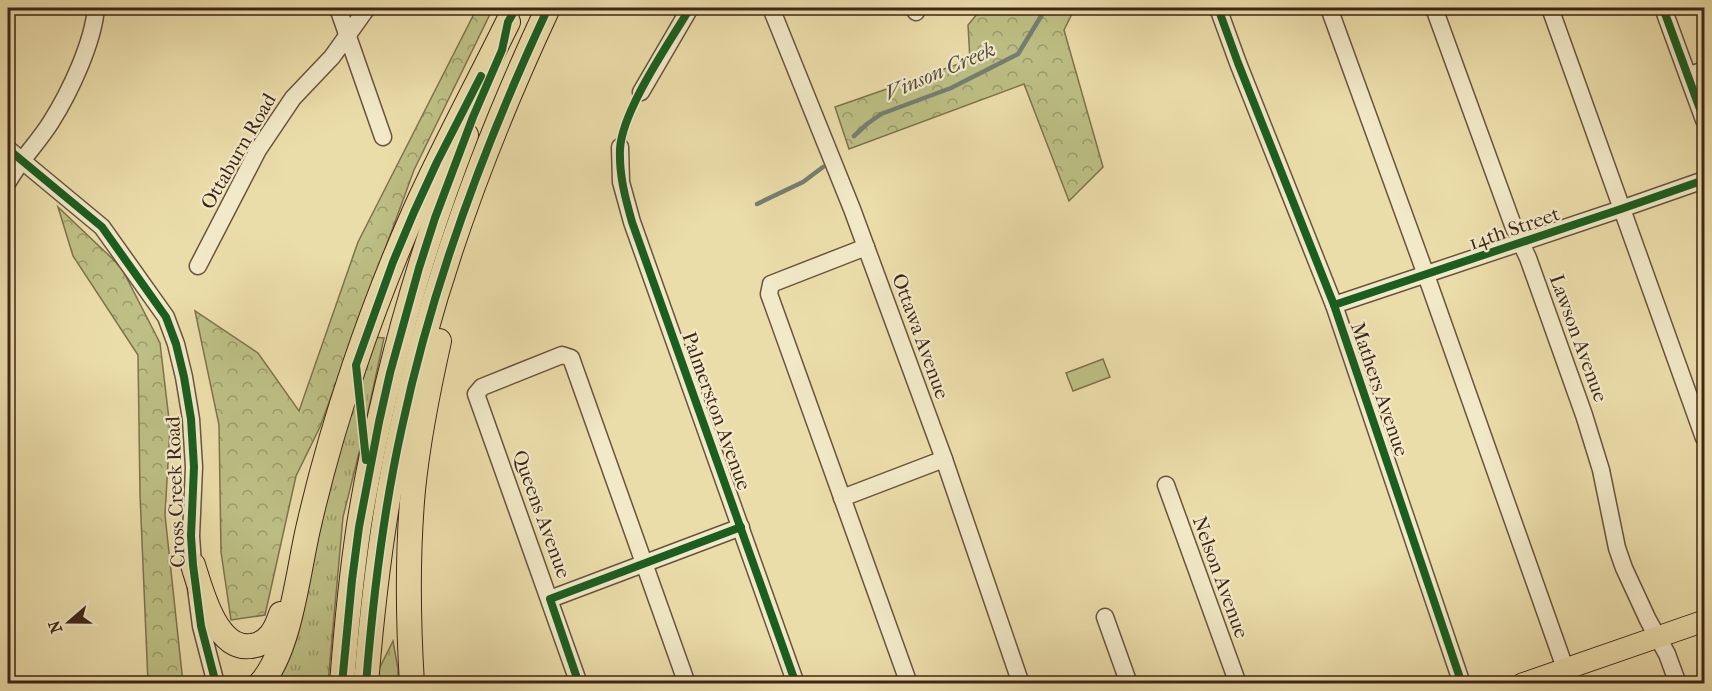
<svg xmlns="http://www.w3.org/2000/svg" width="1712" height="691" viewBox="0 0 1712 691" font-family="'IM FELL French Canon',serif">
<defs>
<pattern id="grass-tufts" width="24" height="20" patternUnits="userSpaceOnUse" patternTransform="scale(1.5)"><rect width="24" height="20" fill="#bdbf84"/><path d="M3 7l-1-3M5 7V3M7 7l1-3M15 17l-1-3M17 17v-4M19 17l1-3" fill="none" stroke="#9b9b6b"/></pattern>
<pattern id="forest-crowns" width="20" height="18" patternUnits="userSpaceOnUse" patternTransform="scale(1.5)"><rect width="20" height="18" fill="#bdbf84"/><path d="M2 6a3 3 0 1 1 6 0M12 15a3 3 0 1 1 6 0" fill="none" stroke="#9b9b6b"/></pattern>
</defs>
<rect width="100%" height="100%" fill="#ebddaa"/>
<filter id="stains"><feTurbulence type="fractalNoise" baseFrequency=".00333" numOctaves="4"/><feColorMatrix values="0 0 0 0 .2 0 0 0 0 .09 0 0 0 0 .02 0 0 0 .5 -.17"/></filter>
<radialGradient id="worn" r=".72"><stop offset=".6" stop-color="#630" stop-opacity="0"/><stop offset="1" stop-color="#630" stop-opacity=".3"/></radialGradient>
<g fill="url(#grass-tufts)" stroke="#7e724e" stroke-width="1.5">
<path d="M373,337L384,338L360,449L343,517L328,683L273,684L328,483Z"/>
<path d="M393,641L398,669V683L377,684V673Z"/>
</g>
<g fill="url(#forest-crowns)" stroke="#7e724e" stroke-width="1.5">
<path d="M477,8H493L414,170L320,427L296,476L265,615L231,620L221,552L219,425L195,311L258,353L299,411L358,242Z"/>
<path d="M982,8H1075L1064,30L1103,167L1069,201L1024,84L849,149L835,107L970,60L968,25Z"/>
<path d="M58,207L121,267L160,343L170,428L165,515L183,683H148L140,494L138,355L73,256Z"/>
</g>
<path fill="#bdbf84" stroke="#7e724e" stroke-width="1.5" d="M1103,359L1110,377L1073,391L1066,373Z"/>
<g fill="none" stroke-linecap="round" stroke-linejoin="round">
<g stroke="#757f72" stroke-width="4.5">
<path d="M854,136L867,124L881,114L951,88L1018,54L1043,13L1058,8"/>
<path d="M757,204L803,182L823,167"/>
</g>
<defs>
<g id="minor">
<path d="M338,8L383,137"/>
<path d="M771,8L852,209L944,459L1021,684"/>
<path d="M913,8L916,12"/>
<path d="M1218,8L1238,63L1334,305L1462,684"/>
<path d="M1329,8L1426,275L1565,668"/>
<path d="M1434,8L1514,228L1528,258L1584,415L1601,470L1617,548L1624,568L1648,620L1667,654L1678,684"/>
<path d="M1550,8L1704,438"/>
<path d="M1663,8L1704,120"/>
<path d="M1688,76L1704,70"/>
<path d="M641,92L690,8"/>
<path d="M620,147L621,182L632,222L796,684"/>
<path d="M8,149L102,227L166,317L176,344L184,377L191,419L194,467L191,536L193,565L201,626L216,684"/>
<path d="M8,182C20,160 38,143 51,122C70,92 93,43 96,8"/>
<path d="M866,247L771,284L769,294L909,684"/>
<path d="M198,266L258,150L293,98L332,57L367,8"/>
<path d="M1334,305L1621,209L1704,180"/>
<path d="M1166,485L1238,684"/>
<path d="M842,498L944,459"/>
<path d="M550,599L741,527"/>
<path d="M1105,617L1129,684"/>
<path d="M579,684L476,394L482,387L562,355L571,358L687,684"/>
</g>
<path id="major" d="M1522,684L1704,621"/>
<g id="highway">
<path d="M193,565C201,590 216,651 251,646C269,644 276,629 281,614"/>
<path d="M260,684C290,652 298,572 308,529C332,423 371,309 415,210C444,146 477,85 508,22"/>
<path d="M342,684C346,631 351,578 359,525C381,391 417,261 466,135"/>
<path d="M366,684C373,597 383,512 402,427C433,281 485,143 548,8"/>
<path d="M412,684C408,619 407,555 413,490C418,440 428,390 439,341"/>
</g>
</defs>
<use href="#minor" stroke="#69533c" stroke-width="19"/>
<use href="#major" stroke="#3e2518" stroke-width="23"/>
<use href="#highway" stroke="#3e2518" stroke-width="26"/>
<use href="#minor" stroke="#f2e9c8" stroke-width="16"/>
<use href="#major" stroke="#ebddaa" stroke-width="21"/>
<use href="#highway" stroke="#ebddaa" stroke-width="24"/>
<defs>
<g id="cycleway">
<path d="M690,8C670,42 622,110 620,149C619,175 625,197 632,222L796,684"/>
<path d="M1218,8L1238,63L1334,305L1462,684"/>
<path d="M1663,8L1704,120"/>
<path d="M8,149L102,227L166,317L176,344L184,377L191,419L194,467L191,536L193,565L201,626L216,684"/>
<path d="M1334,305L1621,209L1704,180"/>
<path d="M366,460L356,365L393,262L414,212L437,162L481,76"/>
<path d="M342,684L352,580L359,527L379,422L390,373L419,268L435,218L473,117L502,50L508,22L516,8"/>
<path d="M366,684C373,597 383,512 402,427C433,281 485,143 548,8"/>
<path d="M579,684L550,599L741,527"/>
</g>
</defs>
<use href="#cycleway" stroke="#f2e9c8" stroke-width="11"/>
<use href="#cycleway" stroke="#1b5e20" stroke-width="8"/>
</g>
<g text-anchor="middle" stroke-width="4.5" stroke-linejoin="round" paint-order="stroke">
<g font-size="20" fill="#3e2518" stroke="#f2e9c8">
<text transform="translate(238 151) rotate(-60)" y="7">Ottaburn Road</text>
<text transform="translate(1514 228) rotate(-19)" y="7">14th Street</text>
<text transform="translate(921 336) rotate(70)" y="7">Ottawa Avenue</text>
<text transform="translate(1579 338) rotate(70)" y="7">Lawson Avenue</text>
<text transform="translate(1380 389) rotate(71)" y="7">Mathers Avenue</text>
<text transform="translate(717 411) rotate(70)" y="7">Palmerston Avenue</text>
<text transform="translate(175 492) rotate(-92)" y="7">Cross Creek Road</text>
<text transform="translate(542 514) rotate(70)" y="7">Queens Avenue</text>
<text transform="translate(1221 577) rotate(70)" y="7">Nelson Avenue</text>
</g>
<g font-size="21" font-style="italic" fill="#554a3e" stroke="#f2e9c8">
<text transform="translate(940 71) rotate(-23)" y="7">Vinson Creek</text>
</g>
</g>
<rect width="1712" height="691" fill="none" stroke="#ebddaa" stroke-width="30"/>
<rect x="9" y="9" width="1694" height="673" fill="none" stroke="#3e2518" stroke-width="3"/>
<rect x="15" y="15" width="1682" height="661" fill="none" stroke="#3e2518" stroke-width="1.5"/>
<g transform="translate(69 622) rotate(250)" stroke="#f2e9c8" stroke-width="4.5" paint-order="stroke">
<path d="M0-4.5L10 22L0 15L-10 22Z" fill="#3e2518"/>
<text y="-9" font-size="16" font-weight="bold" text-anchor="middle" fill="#3e2518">N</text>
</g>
<rect width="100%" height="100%" filter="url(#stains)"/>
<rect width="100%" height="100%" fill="url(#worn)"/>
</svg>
